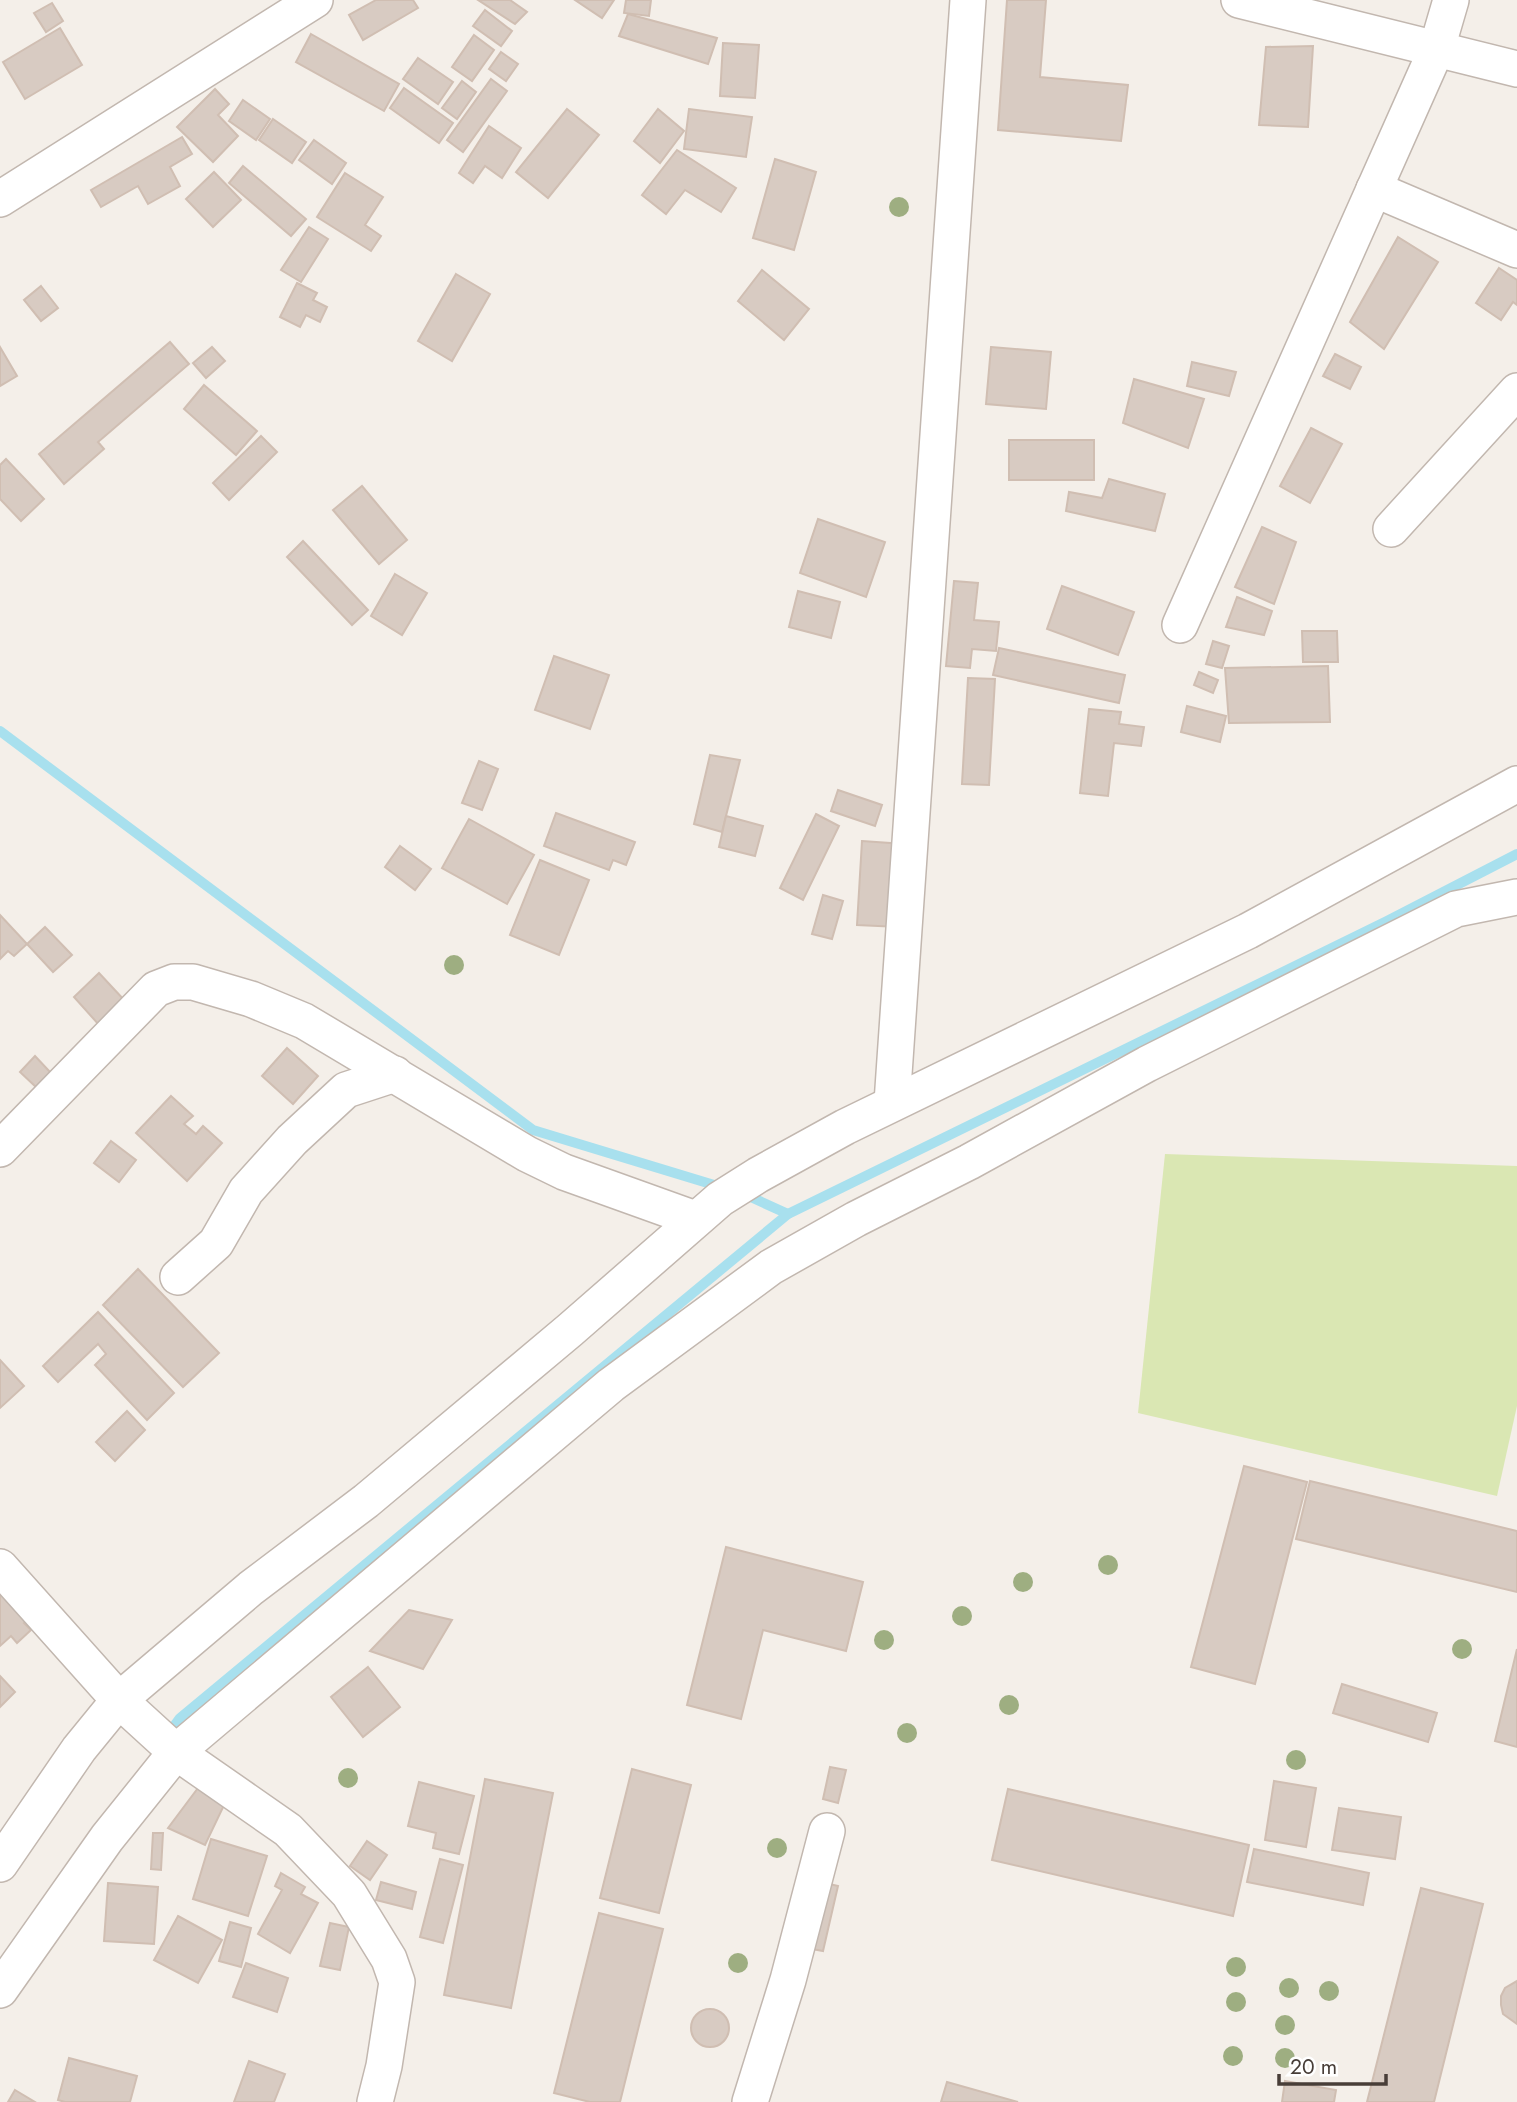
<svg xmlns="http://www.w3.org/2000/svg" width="1517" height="2102" viewBox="0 0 1517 2102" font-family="Jost,sans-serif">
<rect width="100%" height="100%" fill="#f4efe9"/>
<path fill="#dae7b3" d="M1165,1154L1517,1166V1406L1497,1496L1138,1413Z"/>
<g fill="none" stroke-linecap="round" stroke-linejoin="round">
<g stroke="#a8e0ee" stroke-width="10">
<path d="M0,731L533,1130L724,1188"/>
<path d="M742,1193L788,1214"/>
<path d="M166,1737L180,1718L788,1214L1387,921L1517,854"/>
</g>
</g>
<g fill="#d8cbc2" stroke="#d0beb2" stroke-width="2">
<path d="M376,0H413L418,8L363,40L349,15Z"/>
<path d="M478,0H510L527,12L515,24Z"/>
<path d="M575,0H614L602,18Z"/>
<path d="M626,0H651L649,16L624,13Z"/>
<path d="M1007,0H1046L1040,77L1128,85L1121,141L998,130Z"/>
<path d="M52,3L63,21L46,32L34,13Z"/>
<path d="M485,10L512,31L501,46L473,26Z"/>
<path d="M628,14L717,38L708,64L619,36Z"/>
<path d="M60,28L82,65L25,99L3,62Z"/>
<path d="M311,34L399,84L384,111L296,62Z"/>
<path d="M474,35L494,50L472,81L452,67Z"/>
<path d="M723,43L759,45L755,98L720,96Z"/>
<path d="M1313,46L1308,127L1259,125L1266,47Z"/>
<path d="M501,52L518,64L506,81L489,69Z"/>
<path d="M418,58L453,82L438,104L403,79Z"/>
<path d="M491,79L507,91L463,152L447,140Z"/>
<path d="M462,81L476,92L457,119L442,108Z"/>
<path d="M404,88L453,123L439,143L390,108Z"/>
<path d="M215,89L229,104L218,115L238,136L213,162L177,127Z"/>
<path d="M243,100L270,119L256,140L229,121Z"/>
<path d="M567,109L599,135L548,198L516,172Z"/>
<path d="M658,109L684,131L660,163L634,141Z"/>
<path d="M689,109L752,117L746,157L684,149Z"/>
<path d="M273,119L306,142L292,163L259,140Z"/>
<path d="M489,126L521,148L502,178L485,166L473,183L459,173Z"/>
<path d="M182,137L192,154L170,167L180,186L148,204L138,186L101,207L91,190Z"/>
<path d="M314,140L346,163L332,184L299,160Z"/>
<path d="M677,150L736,188L721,212L685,190L666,214L642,195Z"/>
<path d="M775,159L816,172L794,250L753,238Z"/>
<path d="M243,166L306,219L291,236L229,183Z"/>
<path d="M214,172L241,200L213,227L186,199Z"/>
<path d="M345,173L383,197L365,225L381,236L371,251L317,217Z"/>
<path d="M309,227L328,239L301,282L281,270Z"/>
<path d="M1398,237L1438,262L1384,349L1350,322Z"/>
<path d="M1499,268L1517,280V305L1513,302L1501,320L1476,303Z"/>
<path d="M762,270L809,309L784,340L738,301Z"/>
<path d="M456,274L490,294L452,361L418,341Z"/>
<path d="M297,283L317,293L313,300L327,307L320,322L306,315L300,327L280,317Z"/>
<path d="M41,286L58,308L41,321L24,300Z"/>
<path d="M170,342L189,364L98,442L104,449L64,484L39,454Z"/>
<path d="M0,347L17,376L0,386Z"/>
<path d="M212,347L225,361L206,378L193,363Z"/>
<path d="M991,347L1051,352L1046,409L986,404Z"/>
<path d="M1335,354L1361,367L1350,389L1323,376Z"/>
<path d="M1192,362L1236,372L1229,396L1187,386Z"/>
<path d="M1134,379L1204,399L1188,448L1123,423Z"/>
<path d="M204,385L257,431L236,455L184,409Z"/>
<path d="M1311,428L1342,444L1310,503L1280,486Z"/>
<path d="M261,436L277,452L229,500L213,483Z"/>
<rect x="1009" y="440" width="85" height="40"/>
<path d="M6,459L44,499L21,521L0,499V465Z"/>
<path d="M1109,479L1165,494L1155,531L1066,511L1069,492L1102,498Z"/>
<path d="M362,486L407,540L379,564L333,510Z"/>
<path d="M818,519L885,542L866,597L800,573Z"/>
<path d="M1262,527L1296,542L1274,604L1235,587Z"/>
<path d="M303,541L368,610L352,625L287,557Z"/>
<path d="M395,574L427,593L402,635L371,616Z"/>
<path d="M954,581L978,583L974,620L999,622L996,651L972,649L970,668L946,666Z"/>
<path d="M1062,586L1134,612L1118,655L1047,629Z"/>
<path d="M798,591L840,602L831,638L789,627Z"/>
<path d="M1237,597L1272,611L1264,635L1226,627Z"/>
<path d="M1302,631H1337L1338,662H1303Z"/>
<path d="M1213,641L1229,646L1222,668L1206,664Z"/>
<path d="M999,648L1125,675L1119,703L993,675Z"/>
<path d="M554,656L609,675L590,729L535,710Z"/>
<path d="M1328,666L1330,722L1229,723L1225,668Z"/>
<path d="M1199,672L1218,680L1213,693L1194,685Z"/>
<path d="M968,678L995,679L989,785L962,784Z"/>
<path d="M1187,706L1226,716L1220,742L1181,732Z"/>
<path d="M1089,709L1121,712L1119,724L1144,727L1141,746L1114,743L1108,796L1080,793Z"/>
<path d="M710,755L740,760L722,832L694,824Z"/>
<path d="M479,761L498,769L482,810L462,803Z"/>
<path d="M838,790L882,805L875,826L831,811Z"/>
<path d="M556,813L635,842L626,865L613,860L609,870L544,846Z"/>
<path d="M816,814L839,826L803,900L780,888Z"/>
<path d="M726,816L763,826L755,856L719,847Z"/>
<path d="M469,819L534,855L507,904L442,868Z"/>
<path d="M862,841L904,844L899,927L857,925Z"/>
<path d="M400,846L431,869L415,890L385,867Z"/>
<path d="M540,860L589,880L559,955L510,935Z"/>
<path d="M823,895L843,901L832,939L812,934Z"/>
<path d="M0,915L27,944L14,956L8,951L0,959Z"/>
<path d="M45,927L72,955L53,972L27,944Z"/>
<path d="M99,973L126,1002L100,1026L74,997Z"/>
<path d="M287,1048L318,1076L293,1104L262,1076Z"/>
<path d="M35,1056L51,1073L37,1088L20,1072Z"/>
<path d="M171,1096L193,1116L184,1124L196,1134L203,1126L222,1143L187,1181L136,1133Z"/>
<path d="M111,1141L136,1160L119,1182L94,1163Z"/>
<path d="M138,1269L219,1353L183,1387L103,1305Z"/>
<path d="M98,1312L174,1393L147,1420L95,1365L106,1354L98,1344L58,1382L43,1366Z"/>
<path d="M0,1360L24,1386L0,1408Z"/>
<path d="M127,1411L145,1430L115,1461L96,1442Z"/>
<path d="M1244,1466L1307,1482L1255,1684L1191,1667Z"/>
<path d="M1310,1481L1517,1531V1592L1296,1539Z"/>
<path d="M726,1547L863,1582L846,1651L763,1630L741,1719L687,1705Z"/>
<path d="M9,1585L35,1613L24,1623L31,1630L17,1643L11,1636L0,1646V1594Z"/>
<path d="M409,1610L452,1620L423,1669L370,1651Z"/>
<path d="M1517,1649V1747L1495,1741Z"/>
<path d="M368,1667L400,1707L363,1737L331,1697Z"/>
<path d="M0,1676L15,1692L0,1707Z"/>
<path d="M1342,1684L1437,1713L1428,1742L1333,1713Z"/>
<path d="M830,1767L846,1770L838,1803L823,1799Z"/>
<path d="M632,1769L691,1785L659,1913L600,1898Z"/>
<path d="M485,1779L553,1793L511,2008L444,1995Z"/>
<path d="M1274,1781L1316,1788L1306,1847L1265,1840Z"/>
<path d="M419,1782L474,1796L459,1854L433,1848L436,1833L408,1826Z"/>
<path d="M198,1788L226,1801L205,1845L168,1828Z"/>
<path d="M1008,1789L1249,1845L1233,1916L992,1860Z"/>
<path d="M1339,1808L1401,1817L1395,1859L1332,1850Z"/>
<path d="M153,1833H163L161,1870L151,1869Z"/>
<path d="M211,1839L267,1856L248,1916L193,1899Z"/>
<path d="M367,1841L387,1855L370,1880L350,1866Z"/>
<path d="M1254,1849L1369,1873L1363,1905L1247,1882Z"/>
<path d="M440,1859L463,1865L443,1943L420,1937Z"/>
<path d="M281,1873L305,1887L301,1894L318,1903L290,1953L258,1934L282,1890L275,1886Z"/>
<path d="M817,1881L838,1886L823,1951L801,1947Z"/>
<path d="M381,1882L416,1892L412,1909L376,1900Z"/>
<path d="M108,1883L158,1887L154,1944L104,1941Z"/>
<path d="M1421,1888L1483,1904L1434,2102H1367Z"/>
<path d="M599,1913L663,1929L620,2102H590L554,2093Z"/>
<path d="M178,1916L222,1940L198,1983L154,1960Z"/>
<path d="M230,1922L251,1928L241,1967L219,1961Z"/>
<path d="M330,1923L349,1927L340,1970L320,1966Z"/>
<path d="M246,1963L288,1978L277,2012L233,1997Z"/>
<path d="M1517,1981V2024L1503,2014L1501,2005V1996L1505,1988Z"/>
<circle cx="710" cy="2028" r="19"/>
<path d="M69,2058L137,2076L130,2102H65L58,2100Z"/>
<path d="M249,2061L285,2074L274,2102H234Z"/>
<path d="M1285,2081L1336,2090L1334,2102H1282Z"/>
<path d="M947,2082L1018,2102H941Z"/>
<path d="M15,2090L35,2102H8Z"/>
</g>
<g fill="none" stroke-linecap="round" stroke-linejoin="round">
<defs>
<g id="minor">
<path d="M1239,0L1517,69"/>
<path d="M1374,189L1517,250"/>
<path d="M0,199L315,0"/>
<path d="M1391,529L1517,391"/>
<path d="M1180,625L1437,48L1451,0"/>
<path d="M892,1103L968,0"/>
<path d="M0,1149L156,989L174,982H193L251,999L304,1021L527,1154L564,1172L695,1219"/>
<path d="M178,1277L216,1243L246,1191L292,1140L346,1090L395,1074"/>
<path d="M0,1567L119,1700L176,1752L288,1830L349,1894L389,1959L397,1982L384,2066L375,2102"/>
<path d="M0,1864L79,1749L119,1700L251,1588L366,1501L570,1330L720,1199L758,1175L845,1127L1248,931L1517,784"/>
<path d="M0,1990L107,1838L176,1752L611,1385L771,1267L856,1219L969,1162L1147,1064L1456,909L1517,897"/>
<path d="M750,2102L788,1980L827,1831"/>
</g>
</defs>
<use href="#minor" stroke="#c2b7af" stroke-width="38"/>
<use href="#minor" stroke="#fff" stroke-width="35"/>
</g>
<g fill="#9eae81">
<circle cx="899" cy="207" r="10"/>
<circle cx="454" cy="965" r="10"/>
<circle cx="1108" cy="1565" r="10"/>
<circle cx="1023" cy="1582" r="10"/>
<circle cx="962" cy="1616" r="10"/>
<circle cx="884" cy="1640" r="10"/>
<circle cx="1462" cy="1649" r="10"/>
<circle cx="1009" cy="1705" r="10"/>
<circle cx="907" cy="1733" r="10"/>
<circle cx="1296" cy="1760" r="10"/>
<circle cx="348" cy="1778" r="10"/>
<circle cx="777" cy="1848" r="10"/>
<circle cx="738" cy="1963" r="10"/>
<circle cx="1236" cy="1967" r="10"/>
<circle cx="1289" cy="1988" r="10"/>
<circle cx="1329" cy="1991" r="10"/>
<circle cx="1236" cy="2002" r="10"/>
<circle cx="1285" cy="2025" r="10"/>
<circle cx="1233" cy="2056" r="10"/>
<circle cx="1285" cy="2058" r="10"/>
</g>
<path d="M1279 2074v10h107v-10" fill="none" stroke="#483e38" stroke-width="3.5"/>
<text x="1290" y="2074" font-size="21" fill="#483e38" stroke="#ffffff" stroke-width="5" paint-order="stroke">20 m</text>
</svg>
